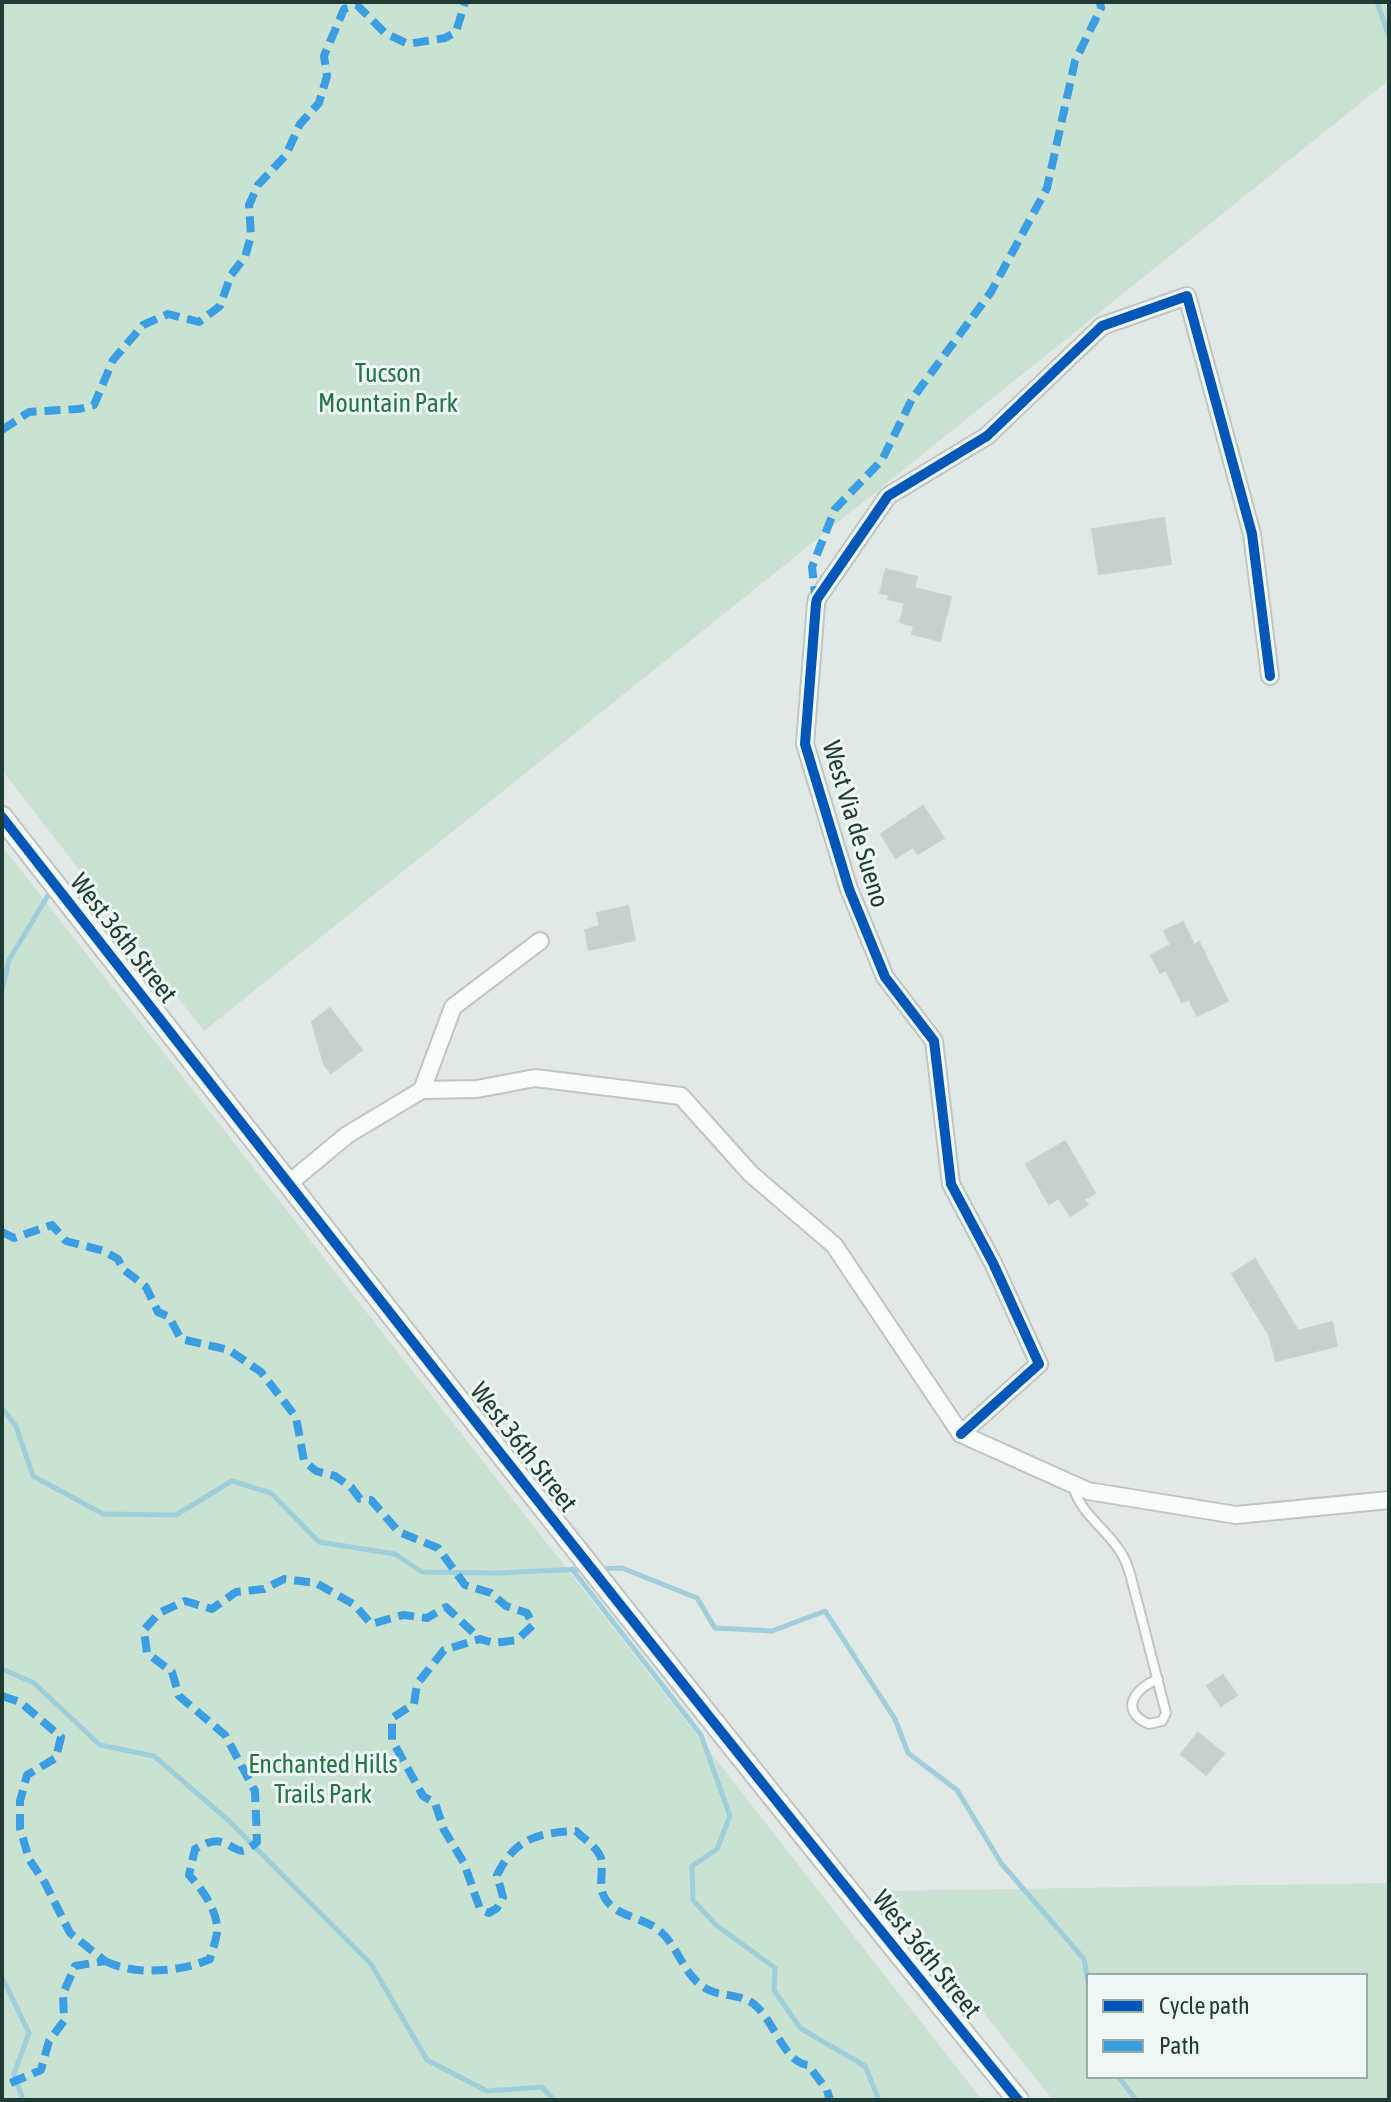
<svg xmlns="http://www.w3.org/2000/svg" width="1391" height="2102" viewBox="0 0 1391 2102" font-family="'Asap Condensed',sans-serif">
<rect width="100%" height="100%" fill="#e1e8e5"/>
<g fill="#c9e2d2" fill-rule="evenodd">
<path d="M2,2H1389V80L204,1031L2,770Z"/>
<path d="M2,846L982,2100H2Z"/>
<path d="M1389,1883V2100H1053L887,1891ZM1089,1976H1365V2076H1089Z"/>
</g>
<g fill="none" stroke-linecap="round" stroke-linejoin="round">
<g stroke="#9ecfda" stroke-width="5">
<path d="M1377,2L1389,37"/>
<path d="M2,991L9,960L52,889"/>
<path d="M2,1408L16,1426L33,1476L103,1514L176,1515L232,1481L271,1493L319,1542L395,1554L422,1572L498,1573L583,1569"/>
<path d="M572,1569L701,1735L730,1816L717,1849L692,1866L693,1900L716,1925L775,1968L774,1990L800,2028L865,2066L879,2100"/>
<path d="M601,1569L622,1568L697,1598L715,1628L772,1631L825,1611L895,1719L908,1753L957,1790L1001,1863L1084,1959L1089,1988"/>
<path d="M2,1669L34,1683L100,1745L154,1756L229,1821L371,1964L427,2060L487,2091L542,2087L554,2100"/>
<path d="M2,1977L29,2033L14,2074L23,2100"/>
<path d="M1118,2076L1136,2100"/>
</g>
</g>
<g fill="#c8cfcc" stroke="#cad1ce" stroke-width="2">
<path d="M1164,518L1171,564L1099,574L1092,529Z"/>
<path d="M886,569L917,577L914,588L951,597L940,641L912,634L914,626L900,622L905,603L888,599L890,595L880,593Z"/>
<path d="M923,806L944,838L918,854L913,847L896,858L881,834Z"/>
<path d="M628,906L635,940L589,950L585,930L600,926L597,913Z"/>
<path d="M1183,922L1194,945L1199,942L1228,1001L1197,1016L1189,999L1182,1002L1166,970L1160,973L1151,955L1171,945L1164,931Z"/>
<path d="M330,1008L362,1050L331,1073L324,1064L312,1022Z"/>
<path d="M1065,1141L1095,1193L1084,1199L1088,1205L1070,1216L1059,1198L1049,1204L1026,1164Z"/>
<path d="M1255,1259L1298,1331L1332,1322L1337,1346L1276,1361L1269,1335L1232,1274Z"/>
<path d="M1223,1675L1237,1695L1221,1706L1207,1686Z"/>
<path d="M1198,1733L1224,1754L1206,1775L1181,1754Z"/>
</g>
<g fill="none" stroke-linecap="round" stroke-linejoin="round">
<defs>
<path id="service" d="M1073,1485C1079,1514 1109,1530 1123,1556C1131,1570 1133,1588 1138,1604C1147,1640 1157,1677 1166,1713L1162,1721L1149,1724C1118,1711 1135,1688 1158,1679"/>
<g id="minor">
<path d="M422,1090L453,1007L540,941"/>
<path d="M288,1184L347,1135L422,1090L477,1089L535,1078L681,1096L751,1174L834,1245L961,1434L1088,1491L1236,1515L1389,1500"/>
<path d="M961,1434L1039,1364L993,1263L951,1184L934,1041L885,977L849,889L805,744L816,604L817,599L888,496L987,436L1102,326L1187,296L1252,534L1270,676"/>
</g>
<path id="tertiary" d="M2,817C338,1247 673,1677 1018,2100"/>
</defs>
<use href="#service" stroke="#bec5c2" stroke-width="12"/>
<use href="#minor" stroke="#bec5c2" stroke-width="20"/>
<use href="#tertiary" stroke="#bec5c2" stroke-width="24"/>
<use href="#service" stroke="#fafcfb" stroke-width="8"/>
<use href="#minor" stroke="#fafcfb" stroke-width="16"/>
<use href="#tertiary" stroke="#fafcfb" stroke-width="20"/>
<g stroke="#3c9ee2" stroke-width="8" stroke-dasharray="16 8" stroke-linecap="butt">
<path d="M2,430L29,412L79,409L94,405L113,360L143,325L168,314L199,322L220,306L231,275L245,257L251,236L249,205L258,185L286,155L300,124L319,103L327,76L324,56L344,9L357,5L385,33L408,44L445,38L456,32L465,2"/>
<path d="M816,602L812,567L835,509L882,460L912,399L991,292L1047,188L1075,61L1101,8L1100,2"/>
<path d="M2,1232L14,1238L52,1225L66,1241L104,1251L118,1259L123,1269L146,1287L158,1312L169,1317L181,1339L229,1350L261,1372L296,1417L304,1461L316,1471L335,1476L351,1487L360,1499L371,1500L399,1532L438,1548L465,1585L491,1593L506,1606L527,1613L533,1625L517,1640L494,1643L480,1639L444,1650L417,1684L414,1704L392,1718V1740L423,1796L435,1803L444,1830L464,1863L480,1909L489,1913L497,1908L503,1897L497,1875C515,1838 538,1833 576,1831C584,1839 597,1847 601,1858C604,1872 597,1887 606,1900C618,1917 645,1918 660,1931C679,1947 685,1981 711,1991C727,1997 744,1994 757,2007C774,2022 785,2063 808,2065L827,2090L830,2100"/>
<path d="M2,1696L20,1702L61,1737L56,1758L27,1775L20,1801V1828L29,1859L45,1883L70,1933L105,1961L75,1966L63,1994L64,2021L49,2041L41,2070L8,2084L2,2083"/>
<path d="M105,1961C134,1976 182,1972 210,1959C212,1950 218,1937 217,1927C216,1908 201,1888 189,1875L195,1849C203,1845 212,1839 221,1842C239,1847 238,1859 257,1842L255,1791L225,1735L179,1696L172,1672L147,1653L144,1630L159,1613L185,1601L212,1609L236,1592L264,1589L284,1579L316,1583L355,1605L371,1624L403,1615L427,1618L446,1607L480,1639"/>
</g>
<defs>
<g id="cycleway">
<path d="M2,817C338,1247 673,1677 1018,2100"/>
<path d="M961,1434L1039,1364L993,1263L951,1184L934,1041L885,977L849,889L805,744L816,604L817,599L888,496L987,436L1102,326L1187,296L1252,534L1270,676"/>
</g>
</defs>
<use href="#cycleway" stroke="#eef7f3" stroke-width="15"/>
<use href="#cycleway" stroke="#0057b8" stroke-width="10"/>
</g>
<g text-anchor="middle" stroke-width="6" stroke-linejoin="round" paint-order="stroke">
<g font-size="26" fill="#267548" stroke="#eef7f3">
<text x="388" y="382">Tucson<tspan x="388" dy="30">Mountain Park</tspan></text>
<text x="323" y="1773">Enchanted Hills<tspan x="323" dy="30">Trails Park</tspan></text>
</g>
<g font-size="26" fill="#1e3b35" stroke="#eef7f3">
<text transform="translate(856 824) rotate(73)" y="9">West Via de Sueno</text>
<text transform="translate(124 938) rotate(52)" y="9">West 36th Street</text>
<text transform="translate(524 1447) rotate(52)" y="9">West 36th Street</text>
<text transform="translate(927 1954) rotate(51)" y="9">West 36th Street</text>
</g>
</g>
<rect width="1391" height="2102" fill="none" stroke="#1e3b35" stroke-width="8"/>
<rect x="1087" y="1974" width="280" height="104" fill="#eef7f3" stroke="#9baca7" stroke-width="2"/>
<rect x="1103" y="2000" width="40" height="12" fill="#0057b8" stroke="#9baca7" stroke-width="2"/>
<text x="1159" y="2014" font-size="24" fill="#1e3b35">Cycle path</text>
<rect x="1103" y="2040" width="40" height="12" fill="#3c9ee2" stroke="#9baca7" stroke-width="2"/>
<text x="1159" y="2054" font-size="24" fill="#1e3b35">Path</text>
</svg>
